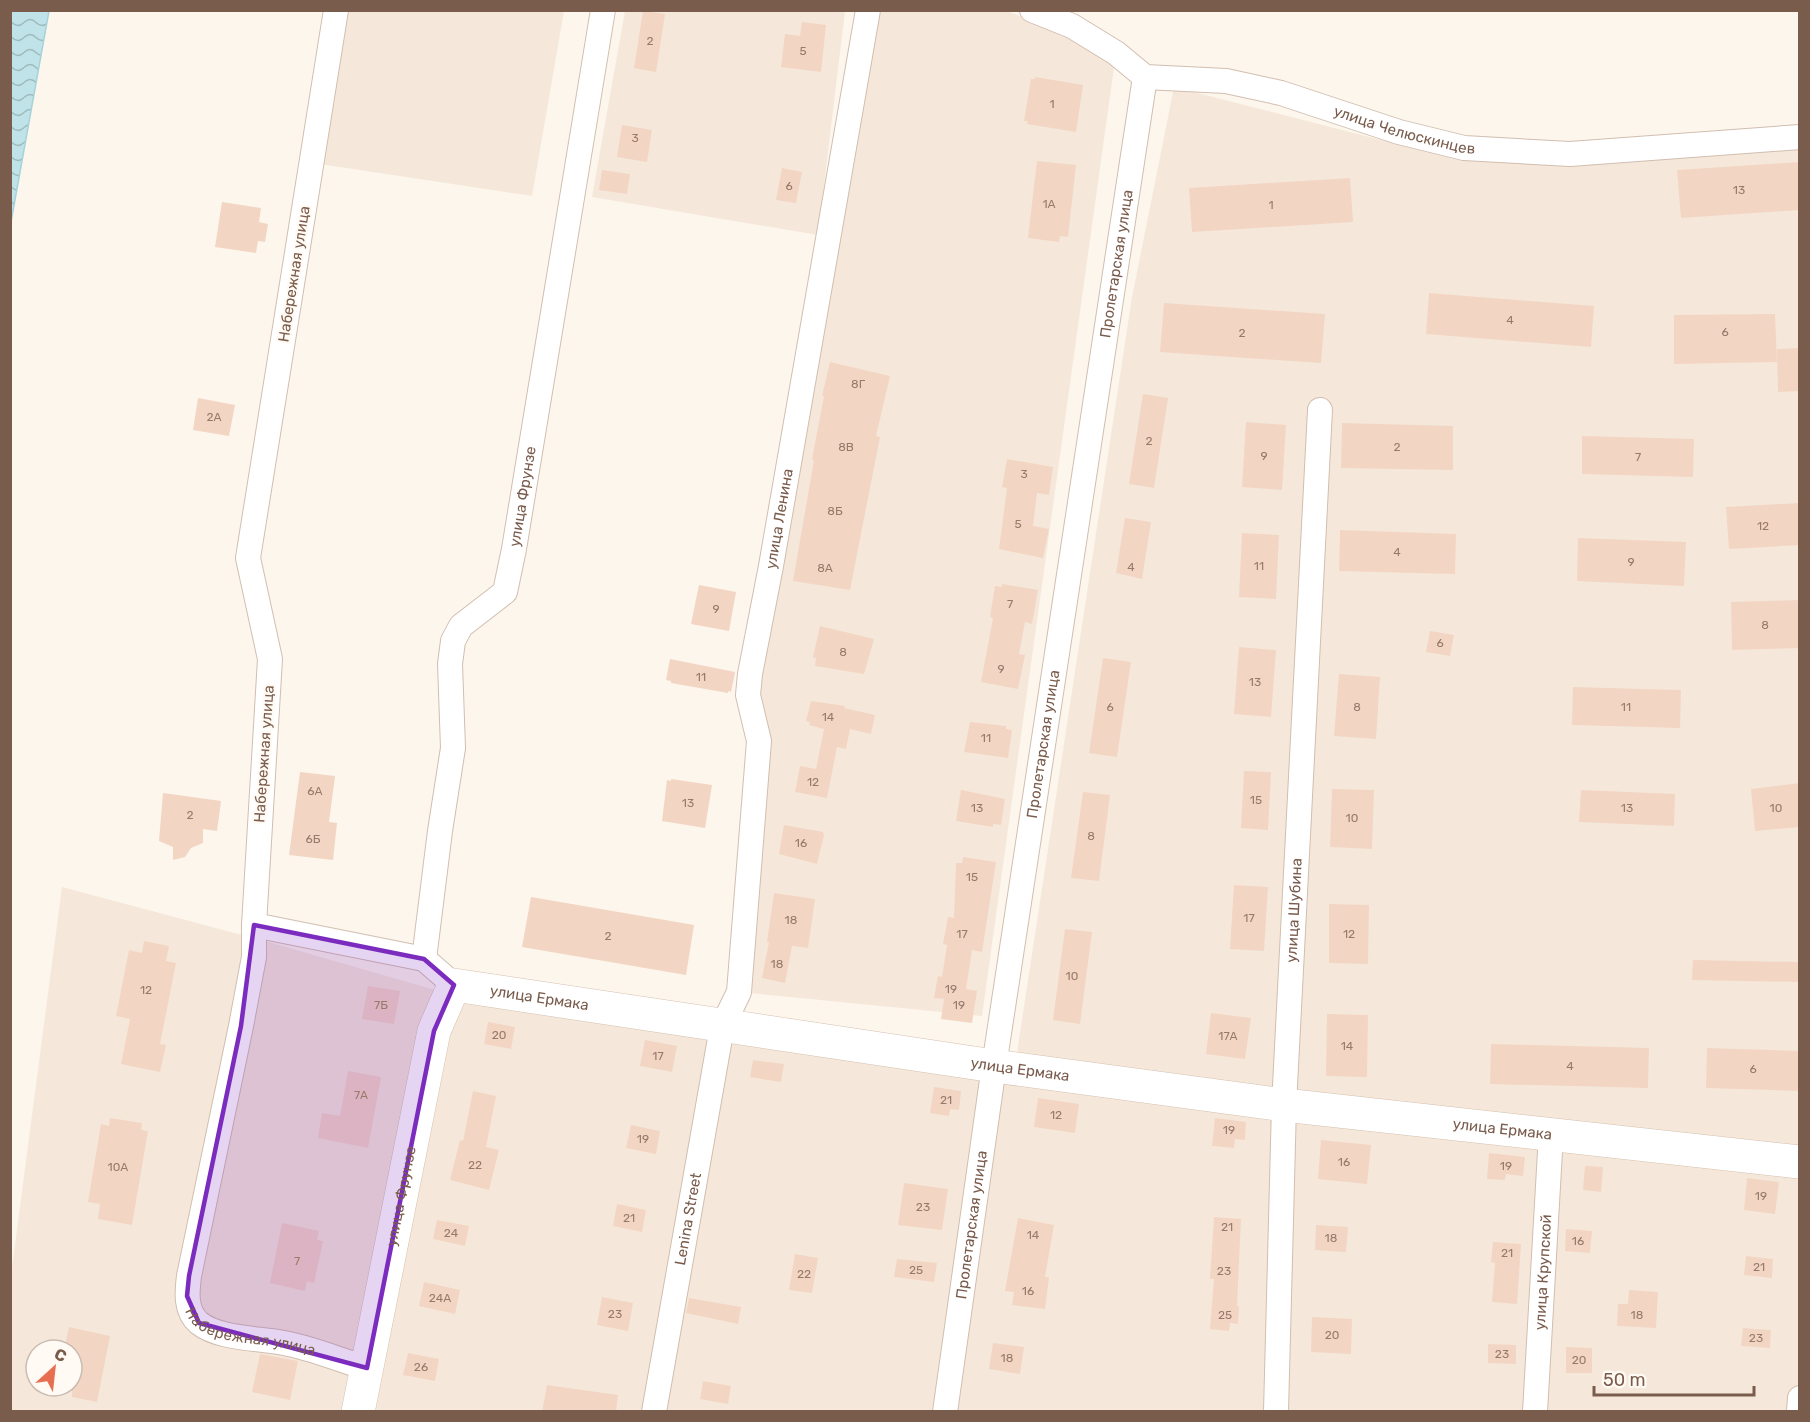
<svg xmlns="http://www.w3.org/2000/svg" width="1810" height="1422" viewBox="0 0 1810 1422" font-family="Rubik,sans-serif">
<defs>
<pattern id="water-waves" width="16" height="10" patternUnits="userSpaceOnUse" patternTransform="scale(1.5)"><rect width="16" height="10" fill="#bfe3e8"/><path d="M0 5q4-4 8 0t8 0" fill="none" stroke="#a0bbbe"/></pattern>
</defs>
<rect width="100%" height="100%" fill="#fdf6ec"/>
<g fill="#f5e8da" fill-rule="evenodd">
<path d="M347,11H564L532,196L320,164Z"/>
<path d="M625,11H845L818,235L592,197Z"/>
<path d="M876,11H1007L1116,53L982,1016L739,992L755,684Z"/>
<path d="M1174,87L1455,159L1569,162L1799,142V1411L11,1412V1275L62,887L272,943L477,1002L1013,1079L1132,297ZM36,1350H72V1386H36Z"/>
</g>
<path fill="url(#water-waves)" stroke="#a5d3da" stroke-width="1.5" d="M11,10L49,11L11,222L10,11Z"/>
<g fill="#f3d5c3">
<path d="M643,11L665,14L656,72L634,68Z"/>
<path d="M802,22L826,25L821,72L781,67L785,34L800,36Z"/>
<path d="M1035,77L1083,85L1076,132L1027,124L1028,121H1024L1031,79H1035Z"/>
<path d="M622,125L652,130L647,162L617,157Z"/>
<path d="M1037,161L1076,165L1068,237L1060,236L1059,242L1028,238Z"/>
<path d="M1800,162V210L1681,218L1677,170Z"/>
<path d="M782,168L802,172L796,203L776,200Z"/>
<path d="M602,170L630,174L627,194L599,190Z"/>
<path d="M1350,178L1353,222L1192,232L1189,188Z"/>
<path d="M222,202L261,208L259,222L268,224L265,242L258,241L256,253L215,247Z"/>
<path d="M1429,293L1594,306L1591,347L1426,334Z"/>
<path d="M1164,303L1325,314L1321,363L1160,352Z"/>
<path d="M1775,314L1777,362L1674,364V315Z"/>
<path d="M1800,348V391L1778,392L1777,349Z"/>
<path d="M830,362L890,376L876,436L880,437L850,590L793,581L814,460L812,459L824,396H822Z"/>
<path d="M1143,394L1168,398L1154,488L1129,484Z"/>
<path d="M198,398L235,405L229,436L193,430Z"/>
<path d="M1246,422L1286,425L1282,490L1242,487Z"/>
<path d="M1342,423L1453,426V470L1341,468Z"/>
<path d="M1582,436L1694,439L1693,477L1582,474Z"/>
<path d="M1007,459L1053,467L1049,495L1037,493L1033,526L1049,529L1043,558L999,549L1007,488L1002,487Z"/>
<path d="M1800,503V545L1729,549L1726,507Z"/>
<path d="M1125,518L1151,522L1142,579L1116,573Z"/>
<path d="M1340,530L1456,534L1455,574L1339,571Z"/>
<path d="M1242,533L1279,535L1276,599L1239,597Z"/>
<path d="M1578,538L1686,542L1684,586L1577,581Z"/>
<path d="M1002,584L1038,590L1032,624L1025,622L1019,654L1025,655L1018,689L981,682L993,618L990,617L995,586L1002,587Z"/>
<path d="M699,585L736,592L729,631L691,624Z"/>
<path d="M1800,600V648L1732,650L1731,602Z"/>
<path d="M820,626L874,639L864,674L815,666L816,658L813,657Z"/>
<path d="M1430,631L1454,635L1450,656L1426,652Z"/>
<path d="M1239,647L1276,650L1271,717L1234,714Z"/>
<path d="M1103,658L1131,662L1117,757L1089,753Z"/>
<path d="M670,659L735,672L731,692L728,691V693L671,683V681L666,680Z"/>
<path d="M1339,674L1380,677L1376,739L1334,736Z"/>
<path d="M1573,687L1681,690L1680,728L1572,725Z"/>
<path d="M811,701L845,706L844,708L875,715L871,734L850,729L846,749L837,747L827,798L795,792L800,766L816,769L824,729L809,725L810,722L806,721Z"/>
<path d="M970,722L1006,726V729L1012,730L1008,758L964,752Z"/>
<path d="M1244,771L1271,772L1268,830L1241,828Z"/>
<path d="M300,772L335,776L329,822L337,823L333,860L289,855Z"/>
<path d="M671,779L712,785L705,828L662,821L667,780L671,781Z"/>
<path d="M1800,783V827L1755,831L1751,789Z"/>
<path d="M1332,789L1374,790L1372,849L1330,847Z"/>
<path d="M961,790L1005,799L1001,825L993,824V827L956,821Z"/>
<path d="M1581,790L1675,794L1674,826L1579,822Z"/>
<path d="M1083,792L1110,795L1099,881L1071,878Z"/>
<path d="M163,793L221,801L217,831L203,829V843L191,848L185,857L173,860V847L159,841Z"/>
<path d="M784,825L823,832L824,835L817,864L779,854Z"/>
<path d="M963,857L996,862L982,952L972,950L966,989L977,991L972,1023L941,1019L944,999L934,998L938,976L942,977L947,945L943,944L948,917L954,918L956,863H962Z"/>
<path d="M1234,885L1268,887L1264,951L1230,949Z"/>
<path d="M774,893L815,899L808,948L792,946L785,983L762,978L769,942H767Z"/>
<path d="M531,897L694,925L686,975L522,947Z"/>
<path d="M1329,904L1369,905L1368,964L1329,963Z"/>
<path d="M1065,929L1092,932L1080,1024L1053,1020Z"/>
<path d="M144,941L169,946L166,961L176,963L160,1044L166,1045L160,1072L121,1064L130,1019L116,1016L129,950L142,953Z"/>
<path d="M1693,960L1800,962V982L1692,980Z"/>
<path d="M368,986L400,991L394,1024L362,1019Z"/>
<path d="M1211,1013L1251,1018L1245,1059L1206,1054Z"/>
<path d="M1327,1014L1368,1015L1367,1077L1326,1076Z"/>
<path d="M488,1022L515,1027L511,1049L484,1044Z"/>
<path d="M645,1040L677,1046L672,1072L640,1066Z"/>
<path d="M1491,1044L1649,1048L1648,1088L1490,1084Z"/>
<path d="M1707,1048L1800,1051V1091L1706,1088Z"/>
<path d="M753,1060L784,1064L781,1082L750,1077Z"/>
<path d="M348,1071L381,1077L368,1148L318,1138L322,1113L340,1116Z"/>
<path d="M934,1087L961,1091L959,1110L950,1109L949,1116L930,1113Z"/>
<path d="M473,1091L496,1096L486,1147L499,1150L489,1190L450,1180L460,1140L463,1141Z"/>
<path d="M1038,1098L1079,1104L1075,1133L1034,1127Z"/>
<path d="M110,1118L142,1123L141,1130L148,1131L132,1225L98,1219L100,1204L88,1202L101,1124L109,1126Z"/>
<path d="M1215,1118L1246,1122L1245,1140L1235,1139L1234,1148L1212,1146Z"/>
<path d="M631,1125L660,1131L656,1154L626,1148Z"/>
<path d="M1321,1140L1371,1145L1367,1184L1318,1179Z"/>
<path d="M1489,1153L1525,1157L1523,1176L1506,1174L1505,1180L1487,1179Z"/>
<path d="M1585,1166L1603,1167L1601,1192L1583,1190Z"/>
<path d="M1747,1178L1779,1182L1775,1214L1744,1210Z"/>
<path d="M904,1183L948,1189L942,1230L898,1225Z"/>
<path d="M617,1204L646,1210L642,1232L613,1226Z"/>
<path d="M1214,1217L1241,1219L1237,1306H1239L1238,1324L1230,1323L1229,1331L1210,1329L1214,1279H1210Z"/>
<path d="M1018,1218L1054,1225L1045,1277H1049L1045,1309L1012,1305L1014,1292L1005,1291Z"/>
<path d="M437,1220L469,1226L465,1246L433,1239Z"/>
<path d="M282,1223L319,1231L317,1240L323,1241L314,1283L307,1281L305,1291L270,1283Z"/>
<path d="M1316,1225L1348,1227L1346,1252L1315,1250Z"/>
<path d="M1566,1229L1592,1231L1590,1253L1565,1251Z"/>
<path d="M1493,1242L1521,1244L1517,1304L1492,1302L1495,1263L1491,1262Z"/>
<path d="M795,1254L818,1258L812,1293L789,1290Z"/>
<path d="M1746,1256L1773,1259L1772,1278L1744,1275Z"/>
<path d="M897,1259L937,1263L934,1282L894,1277Z"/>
<path d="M424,1282L460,1290L455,1314L419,1306Z"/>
<path d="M1629,1290L1658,1292L1656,1328L1617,1326L1618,1304H1628Z"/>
<path d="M602,1297L633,1303L628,1331L597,1325Z"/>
<path d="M689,1298L741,1307L738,1324L686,1313Z"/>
<path d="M1312,1317L1352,1319L1351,1354L1311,1352Z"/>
<path d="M69,1327L110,1336L97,1402L72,1397V1350H64Z"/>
<path d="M1743,1328L1771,1330L1770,1348L1741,1346Z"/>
<path d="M993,1343L1024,1347L1020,1374L989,1369Z"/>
<path d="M1488,1344L1516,1345V1364L1488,1363Z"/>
<path d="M1566,1347L1592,1348V1373H1566Z"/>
<path d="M408,1353L439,1359L435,1381L403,1375Z"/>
<path d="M260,1354L298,1361L290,1400L252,1392Z"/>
<path d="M703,1381L731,1386L728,1404L700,1399Z"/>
<path d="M547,1385L618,1395L616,1412H542Z"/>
</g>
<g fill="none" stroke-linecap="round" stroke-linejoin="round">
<defs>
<g id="street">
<path id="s1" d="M336,10L248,558L270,659L254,925V957L241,1026L189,1276C187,1292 185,1311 199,1323C219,1339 259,1338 284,1343C312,1348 339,1360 367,1368"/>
<path id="s2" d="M1032,10L1072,26L1116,53L1145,77L1226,81L1281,93L1399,132L1464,148L1570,154L1800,137"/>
<path d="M254,925L424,959L454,985"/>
<path id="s3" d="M424,959L440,831L453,748L450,664L453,641L461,626L505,592L514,549L603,10"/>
<path id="s4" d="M654,1412L722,1027L739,992L759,741L748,695L750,674L771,566L868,10"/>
<path id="s5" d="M945,1412L994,1066L1145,77"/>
<path id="s6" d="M1276,1412L1284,1105L1320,410"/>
<path id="s7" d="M1535,1412L1551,1134"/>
<path d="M1799,1412L1800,1398"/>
</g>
<g id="secondary">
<path id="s8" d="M358,1412L434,1031L454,985L994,1066L1284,1105L1800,1162"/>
</g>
</defs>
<use href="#street" stroke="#d1beb0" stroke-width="26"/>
<use href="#secondary" stroke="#d6c0b0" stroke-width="34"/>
<use href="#street" stroke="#fff" stroke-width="24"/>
<use href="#secondary" stroke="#fff" stroke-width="33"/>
</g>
<path fill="#7b2cbf" fill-opacity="0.2" stroke="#7b2cbf" stroke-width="4.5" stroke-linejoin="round" d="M254,925L424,959L454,985L434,1031L367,1368L199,1323L187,1296L189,1276L241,1026Z"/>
<g text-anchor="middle" stroke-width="4.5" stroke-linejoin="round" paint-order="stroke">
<g font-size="12" fill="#987a6a">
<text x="650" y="45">2</text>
<text x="803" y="55">5</text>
<text x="1052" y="108">1</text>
<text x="635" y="142">3</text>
<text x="789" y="190">6</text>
<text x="1739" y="194">13</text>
<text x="1049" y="208">1А</text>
<text x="1271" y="209">1</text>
<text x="1510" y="324">4</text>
<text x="1725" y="336">6</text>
<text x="1242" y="337">2</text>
<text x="858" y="388">8Г</text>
<text x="214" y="421">2А</text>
<text x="1149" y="445">2</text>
<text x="846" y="451">8В</text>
<text x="1397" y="451">2</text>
<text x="1264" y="460">9</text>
<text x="1638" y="461">7</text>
<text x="1024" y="478">3</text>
<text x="835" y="515">8Б</text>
<text x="1018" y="528">5</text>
<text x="1763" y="530">12</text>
<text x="1397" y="556">4</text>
<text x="1631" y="566">9</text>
<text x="1259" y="570">11</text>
<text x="1131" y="571">4</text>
<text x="825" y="572">8А</text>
<text x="1010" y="608">7</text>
<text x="716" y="613">9</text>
<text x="1765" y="629">8</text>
<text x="1440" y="647">6</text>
<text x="843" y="656">8</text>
<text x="1001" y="673">9</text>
<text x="701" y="681">11</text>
<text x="1255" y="686">13</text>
<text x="1110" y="711">6</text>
<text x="1357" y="711">8</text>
<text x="1626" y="711">11</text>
<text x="828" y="721">14</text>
<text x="986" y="742">11</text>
<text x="813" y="786">12</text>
<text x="315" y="795">6А</text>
<text x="1256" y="804">15</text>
<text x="688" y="807">13</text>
<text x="977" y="812">13</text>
<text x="1627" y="812">13</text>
<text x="1776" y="812">10</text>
<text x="190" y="819">2</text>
<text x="1352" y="822">10</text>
<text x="1091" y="840">8</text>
<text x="313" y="843">6Б</text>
<text x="801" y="847">16</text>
<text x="972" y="881">15</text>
<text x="1249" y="922">17</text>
<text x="791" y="924">18</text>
<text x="962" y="938">17</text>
<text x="1349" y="938">12</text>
<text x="608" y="940">2</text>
<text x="777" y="968">18</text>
<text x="1072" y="980">10</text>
<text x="951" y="993">19</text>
<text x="146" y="994">12</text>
<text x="381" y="1009">7Б</text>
<text x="959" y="1009">19</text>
<text x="499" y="1039">20</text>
<text x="1228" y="1040">17А</text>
<text x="1347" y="1050">14</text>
<text x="658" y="1060">17</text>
<text x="1570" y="1070">4</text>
<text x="1753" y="1073">6</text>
<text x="361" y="1099">7А</text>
<text x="946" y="1104">21</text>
<text x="1056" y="1119">12</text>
<text x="1229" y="1134">19</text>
<text x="643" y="1143">19</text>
<text x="1344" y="1166">16</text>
<text x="475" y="1169">22</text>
<text x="1506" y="1170">19</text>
<text x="118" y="1171">10А</text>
<text x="1761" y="1200">19</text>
<text x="923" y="1211">23</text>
<text x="629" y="1222">21</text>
<text x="1227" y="1231">21</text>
<text x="451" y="1237">24</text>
<text x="1033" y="1239">14</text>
<text x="1331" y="1242">18</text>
<text x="1578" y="1245">16</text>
<text x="1507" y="1257">21</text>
<text x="297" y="1265">7</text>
<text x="1759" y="1271">21</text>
<text x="916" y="1274">25</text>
<text x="1224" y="1275">23</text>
<text x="804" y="1278">22</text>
<text x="1028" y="1295">16</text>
<text x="440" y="1302">24А</text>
<text x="615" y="1318">23</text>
<text x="1225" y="1319">25</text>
<text x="1637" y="1319">18</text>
<text x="1332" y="1339">20</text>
<text x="1756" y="1342">23</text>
<text x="1502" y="1358">23</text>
<text x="1007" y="1362">18</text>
<text x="1579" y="1364">20</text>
<text x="421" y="1371">26</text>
</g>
<g font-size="15" fill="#7a5c4d" stroke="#fffaf3">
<text dy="5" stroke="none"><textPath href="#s2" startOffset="399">улица Челюскинцев</textPath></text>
<text dy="5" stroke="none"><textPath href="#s5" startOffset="1161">Пролетарская улица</textPath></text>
<text transform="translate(294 274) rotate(-81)" y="5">Набережная улица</text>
<text dy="5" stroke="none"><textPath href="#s3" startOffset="490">улица Фрунзе</textPath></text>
<text dy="5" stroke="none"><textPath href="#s4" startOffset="908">улица Ленина</textPath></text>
<text dy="5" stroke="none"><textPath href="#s5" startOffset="675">Пролетарская улица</textPath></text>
<text transform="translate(264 754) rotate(-86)" y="5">Набережная улица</text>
<text dy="5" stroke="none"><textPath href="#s6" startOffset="502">улица Шубина</textPath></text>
<text dy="5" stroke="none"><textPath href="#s8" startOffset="525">улица Ермака</textPath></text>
<text dy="5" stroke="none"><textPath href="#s8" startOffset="1011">улица Ермака</textPath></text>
<text dy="5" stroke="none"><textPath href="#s8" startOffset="1497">улица Ермака</textPath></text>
<text dy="5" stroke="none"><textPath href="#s8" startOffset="220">улица Фрунзе</textPath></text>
<text dy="5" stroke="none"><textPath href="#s4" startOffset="196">Lenina Street</textPath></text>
<text dy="5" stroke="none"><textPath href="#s5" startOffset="189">Пролетарская улица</textPath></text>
<text dy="5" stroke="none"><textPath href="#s7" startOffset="140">улица Крупской</textPath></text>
<text dy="5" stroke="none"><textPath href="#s1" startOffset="1384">Набережная улица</textPath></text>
</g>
</g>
<rect width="1810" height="1422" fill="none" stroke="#7a5c4d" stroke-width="24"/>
<g transform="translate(54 1368) rotate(27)"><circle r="28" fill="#fffaf3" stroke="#cabbb1" stroke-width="1.5"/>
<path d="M0-4.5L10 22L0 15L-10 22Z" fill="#e76f51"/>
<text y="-9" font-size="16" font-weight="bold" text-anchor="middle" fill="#7a5c4d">С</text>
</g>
<path d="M1594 1386v9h160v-9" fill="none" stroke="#7a5c4d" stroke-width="3"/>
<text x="1603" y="1386" font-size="18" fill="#7a5c4d" stroke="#fffaf3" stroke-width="4.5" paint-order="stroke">50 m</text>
</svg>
